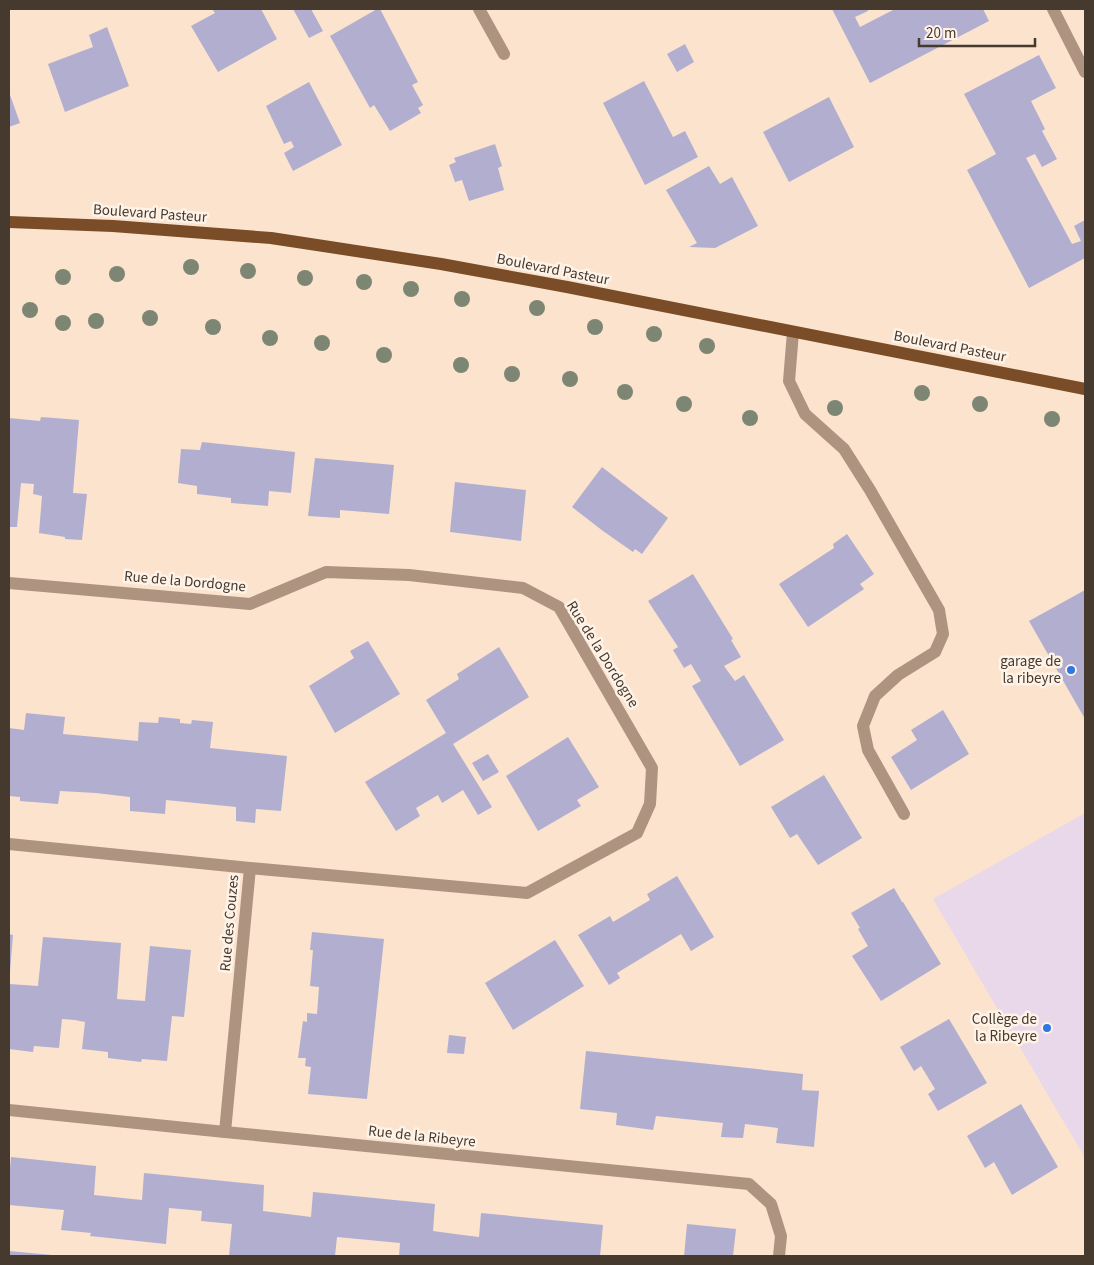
<svg xmlns="http://www.w3.org/2000/svg" width="1094" height="1265" viewBox="0 0 1094 1265" font-family="'Source Sans 3',sans-serif">
<rect width="100%" height="100%" fill="#fbe3ce"/>
<path fill="#e9d8e9" d="M1085,813V1158L933,899Z"/>
<g fill="#b2aed0">
<path d="M212,9H261L277,39L218,72L191,26L215,13Z"/>
<path d="M293,9H311L323,31L309,38Z"/>
<path d="M377,9H380L418,82L412,85L423,105L418,108L421,113L390,131L374,105L370,108L330,36Z"/>
<path d="M832,9H867L868,11L855,17L860,27L895,9H983L989,21L870,83Z"/>
<path d="M107,27L129,86L65,112L48,64L93,47L89,35Z"/>
<path d="M685,44L694,62L677,72L667,54Z"/>
<path d="M1039,55L1056,88L1031,101L1045,129L1042,131L1057,159L1042,167L1035,154L1026,158L1072,244L1081,241L1074,226L1085,220V258L1029,288L967,170L996,154L964,94Z"/>
<path d="M644,81L673,137L685,131L698,157L645,185L603,103Z"/>
<path d="M309,82L342,145L293,171L284,153L294,147L291,141L284,144L266,106Z"/>
<path d="M9,92L20,123L9,127Z"/>
<path d="M829,97L854,147L789,182L763,132Z"/>
<path d="M495,144L502,166L498,168L504,190L469,201L462,180L455,182L449,165L456,162L454,158Z"/>
<path d="M709,166L720,184L732,177L758,226L715,248L689,247L697,243L666,190Z"/>
<path d="M41,417L79,420L73,493L87,494L82,540L65,539V537L39,533L42,496L33,494L34,484L21,483L17,527H9V418L40,421Z"/>
<path d="M202,442L295,452L291,493L269,491L268,506L231,503V498L197,494V486L178,483L181,449L200,450Z"/>
<path d="M315,458L394,465L389,514L340,510V518L308,516Z"/>
<path d="M602,467L668,518L642,554L635,549L633,552L603,531L572,507Z"/>
<path d="M455,482L526,490L521,541L450,532Z"/>
<path d="M847,534L874,574L860,584L864,589L808,627L779,584L834,548L833,544Z"/>
<path d="M693,574L733,639L731,640L741,657L724,666L735,681L744,675L784,740L740,766L692,686L701,681L691,664L684,668L673,650L678,647L648,601Z"/>
<path d="M1085,590V719L1029,621Z"/>
<path d="M368,641L400,694L335,733L309,686L354,658L350,651Z"/>
<path d="M499,647L529,697L453,744L492,807L478,815L463,790L442,803L438,795L416,808L420,816L396,831L365,782L446,733L426,700L459,679L457,674Z"/>
<path d="M943,710L969,754L911,790L891,757L917,740L911,730Z"/>
<path d="M26,713L65,717L63,734L138,741L139,722L158,723L159,717L180,719V723L191,724L192,720L213,722L210,748L287,756L281,811L256,809L255,823L236,821V807L166,800L165,814L130,811V797L96,793L60,791L58,804L20,801V797L9,796V728L24,730Z"/>
<path d="M568,737L599,787L577,800L581,806L538,831L506,776Z"/>
<path d="M488,754L499,772L483,781L472,763Z"/>
<path d="M824,775L862,838L818,865L797,834L790,838L771,807Z"/>
<path d="M677,876L714,937L691,951L681,934L617,973L620,978L609,985L578,935L610,916L613,922L650,900L647,894Z"/>
<path d="M894,888L902,902H903L941,964L881,1001L852,956L868,946L858,929L860,928L851,913Z"/>
<path d="M312,932L384,939L367,1099L308,1094L311,1067L305,1066L306,1058H298L303,1021L307,1022V1013L317,1014L319,987L310,986L313,950H310Z"/>
<path d="M9,934L13,935L10,972H9Z"/>
<path d="M43,937L121,943L117,999L145,1001L150,946L191,950L184,1017L172,1016L167,1061L142,1059L141,1062L108,1058V1052L82,1049L85,1022L75,1020L62,1019L59,1048L34,1046L33,1052L9,1049V984L38,986Z"/>
<path d="M555,940L584,986L513,1030L485,983Z"/>
<path d="M949,1019L987,1083L938,1111L928,1094L935,1089L921,1066L914,1071L900,1047Z"/>
<path d="M449,1035L466,1037L464,1054L447,1053Z"/>
<path d="M586,1051L803,1074L802,1090L819,1091L814,1147L776,1143L778,1128L745,1124L743,1138L721,1137L723,1123L656,1116L653,1130L616,1125L617,1113L580,1109Z"/>
<path d="M1021,1104L1058,1167L1012,1195L994,1162L985,1168L967,1136Z"/>
<path d="M11,1157L96,1166L94,1195L142,1200L144,1173L264,1185L263,1211L311,1217L313,1192L435,1204L433,1231L455,1234L479,1237L481,1213L603,1225L600,1256H399L400,1243L337,1237L335,1256H229L232,1224L201,1221L202,1211L169,1208L166,1244L90,1236L91,1233L61,1230L64,1210L9,1205V1179Z"/>
<path d="M687,1224L736,1229L733,1256H684Z"/>
<path d="M9,1251L52,1255V1256H9Z"/>
</g>
<g fill="none" stroke-linecap="round" stroke-linejoin="round">
<g stroke="#ae9480" stroke-width="12">
<path d="M479,9L504,54"/>
<path d="M1053,9L1085,72"/>
<path d="M793,332L789,381L805,414L844,449L870,490L939,610L943,634L935,652L898,675L875,696L863,726L868,750L904,814"/>
<path d="M9,583L250,604L326,572L409,575L523,588L559,607L652,768L650,804L637,833L527,893L250,868"/>
<path d="M9,844L250,868L225,1132"/>
<path d="M9,1110L225,1132L749,1184L771,1204L781,1236L779,1256"/>
</g>
<path stroke="#7a4d28" stroke-width="12" d="M9,222L113,226L271,238L441,264L567,287L1085,389"/>
</g>
<g fill="#7d8573">
<circle cx="191" cy="267" r="8"/>
<circle cx="248" cy="271" r="8"/>
<circle cx="117" cy="274" r="8"/>
<circle cx="63" cy="277" r="8"/>
<circle cx="305" cy="278" r="8"/>
<circle cx="364" cy="282" r="8"/>
<circle cx="411" cy="289" r="8"/>
<circle cx="462" cy="299" r="8"/>
<circle cx="537" cy="308" r="8"/>
<circle cx="30" cy="310" r="8"/>
<circle cx="150" cy="318" r="8"/>
<circle cx="96" cy="321" r="8"/>
<circle cx="63" cy="323" r="8"/>
<circle cx="213" cy="327" r="8"/>
<circle cx="595" cy="327" r="8"/>
<circle cx="654" cy="334" r="8"/>
<circle cx="270" cy="338" r="8"/>
<circle cx="322" cy="343" r="8"/>
<circle cx="707" cy="346" r="8"/>
<circle cx="384" cy="355" r="8"/>
<circle cx="461" cy="365" r="8"/>
<circle cx="512" cy="374" r="8"/>
<circle cx="570" cy="379" r="8"/>
<circle cx="625" cy="392" r="8"/>
<circle cx="922" cy="393" r="8"/>
<circle cx="684" cy="404" r="8"/>
<circle cx="980" cy="404" r="8"/>
<circle cx="835" cy="408" r="8"/>
<circle cx="750" cy="418" r="8"/>
<circle cx="1052" cy="419" r="8"/>
</g>
<g fill="#2d78e4" stroke="#fff3e8" stroke-width="2">
<circle cx="1071" cy="670" r="5"/>
<circle cx="1047" cy="1028" r="5"/>
</g>
<g text-anchor="middle" stroke-width="5" stroke-linejoin="round" paint-order="stroke">
<g font-size="15" fill="#463a2f" stroke="#fff3e8">
<text transform="translate(150 213) rotate(4)" y="5">Boulevard Pasteur</text>
<text transform="translate(553 269) rotate(11)" y="5">Boulevard Pasteur</text>
<text transform="translate(950 346) rotate(11)" y="5">Boulevard Pasteur</text>
<text transform="translate(185 581) rotate(5)" y="5">Rue de la Dordogne</text>
<text transform="translate(603 654) rotate(58)" y="5">Rue de la Dordogne</text>
<text transform="translate(229 923) rotate(-85)" y="5">Rue des Couzes</text>
<text transform="translate(422 1136) rotate(6)" y="5">Rue de la Ribeyre</text>
</g>
<g font-size="15" fill="#463a2f" stroke="#fff3e8" text-anchor="end">
<text x="1061" y="666">garage de<tspan x="1061" dy="17">la ribeyre</tspan></text>
<text x="1037" y="1024">Collège de<tspan x="1037" dy="17">la Ribeyre</tspan></text>
</g>
</g>
<rect width="1094" height="1265" fill="none" stroke="#463a2f" stroke-width="20"/>
<path d="M919 38v8h116v-8" fill="none" stroke="#463a2f" stroke-width="2.5"/>
<text x="926" y="38" font-size="15" fill="#463a2f" stroke="#fff3e8" stroke-width="4" paint-order="stroke">20 m</text>
</svg>
